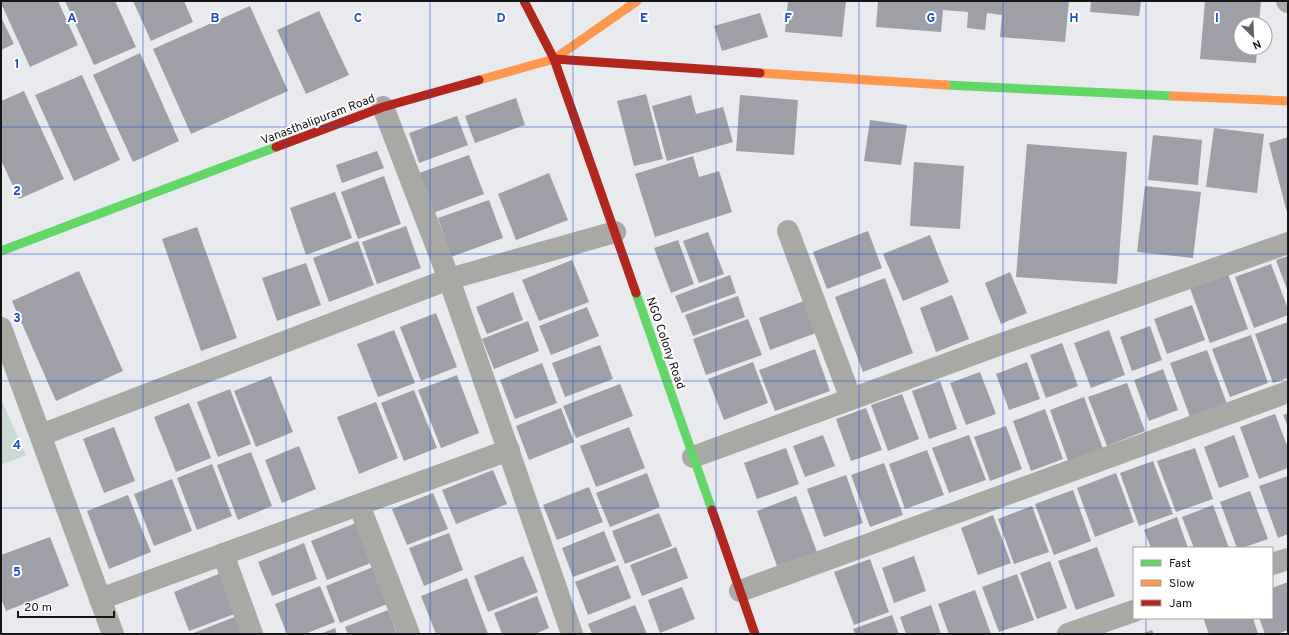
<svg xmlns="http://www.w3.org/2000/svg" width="1289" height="635" viewBox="0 0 1289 635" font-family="Overpass,sans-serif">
<rect width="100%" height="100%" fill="#e9eaee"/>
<path fill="#cadad2" d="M1,399L26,455L1,465Z"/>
<g fill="#9e9fa7">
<path d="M5,1H58L78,45L30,67L1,3Z"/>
<path d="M65,1H115L136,47L94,65Z"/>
<path d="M133,1H184L193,22L151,41Z"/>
<path d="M788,1H846L842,37L785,32Z"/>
<path d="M878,1H1069L1065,42L1000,37L1002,15L987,13L985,30L967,28L968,12L943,10L941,32L876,27Z"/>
<path d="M1091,1H1141L1139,16L1090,12Z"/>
<path d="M1205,1H1261L1259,24H1241V48H1257L1256,63L1200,59Z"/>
<path d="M250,6L288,91L191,134L153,49Z"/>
<path d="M319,11L349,75L306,94L277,30Z"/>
<path d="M760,13L768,37L722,51L714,26Z"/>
<path d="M1,17L14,44L1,50Z"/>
<path d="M140,53L179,141L133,162L93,75Z"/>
<path d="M82,75L120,160L74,181L35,95Z"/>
<path d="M24,91L64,179L19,199L1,160V101Z"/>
<path d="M646,94L663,159L634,166L617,101Z"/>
<path d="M691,95L696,114L723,107L733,142L667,161L652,106Z"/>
<path d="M740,95L798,100L794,155L736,151Z"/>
<path d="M516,98L525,125L475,143L465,116Z"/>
<path d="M457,116L468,145L419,163L409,133Z"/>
<path d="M870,120L907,125L901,165L864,161Z"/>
<path d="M1214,128L1264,134L1257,193L1206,187Z"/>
<path d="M1153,135L1202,140L1198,185L1148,180Z"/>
<path d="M1288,137V213H1287L1269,143Z"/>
<path d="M1027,144L1127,152L1117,284L1016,277Z"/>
<path d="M377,151L384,168L342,183L336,165Z"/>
<path d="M469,155L484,194L433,213L419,173Z"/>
<path d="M693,156L699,177L719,171L732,212L655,237L635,174Z"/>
<path d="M914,162L964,166L960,229L910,226Z"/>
<path d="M549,173L568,220L516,240L498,194Z"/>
<path d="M384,176L401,224L358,239L341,192Z"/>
<path d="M1145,186L1201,192L1193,258L1137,252Z"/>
<path d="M335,192L352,238L306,255L290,208Z"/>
<path d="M489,200L503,238L451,257L438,218Z"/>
<path d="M406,226L421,268L377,284L362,242Z"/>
<path d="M197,227L237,338L201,351L162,239Z"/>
<path d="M868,231L882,268L827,289L813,252Z"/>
<path d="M708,232L724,274L699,283L683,241Z"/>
<path d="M930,235L949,282L903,301L883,254Z"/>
<path d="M678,240L694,284L671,293L654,248Z"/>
<path d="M358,241L374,285L329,302L313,258Z"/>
<path d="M1288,256V292L1276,260Z"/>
<path d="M572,260L589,302L539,321L522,280Z"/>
<path d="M306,263L321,305L277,321L262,278Z"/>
<path d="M1271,264L1288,309V315L1254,328L1235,277Z"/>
<path d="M79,271L123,371L56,401L12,301Z"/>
<path d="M1010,272L1027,313L1001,324L985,283Z"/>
<path d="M1228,274L1248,329L1210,343L1190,288Z"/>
<path d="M730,275L736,293L682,313L675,296Z"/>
<path d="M885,278L913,353L863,372L835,297Z"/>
<path d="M513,292L523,320L487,334L476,307Z"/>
<path d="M952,295L969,339L936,352L920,308Z"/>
<path d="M738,296L745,317L693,336L685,315Z"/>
<path d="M804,301L816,333L770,350L759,318Z"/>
<path d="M1192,305L1205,340L1167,354L1154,319Z"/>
<path d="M587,307L599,336L551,355L539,326Z"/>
<path d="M436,313L457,367L421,381L400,327Z"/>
<path d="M748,319L762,355L706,375L693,339Z"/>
<path d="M528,321L539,351L494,369L482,339Z"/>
<path d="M1288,322V378L1273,383L1255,334Z"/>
<path d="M1150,326L1162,360L1132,371L1120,337Z"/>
<path d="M394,330L415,383L378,397L357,344Z"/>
<path d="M1109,330L1125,375L1091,388L1074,343Z"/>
<path d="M1251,335L1268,383L1230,397L1212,349Z"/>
<path d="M1062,343L1078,386L1046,398L1030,355Z"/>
<path d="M600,345L613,379L565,397L552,363Z"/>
<path d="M815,349L830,391L775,411L759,370Z"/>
<path d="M1207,350L1227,404L1190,417L1170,363Z"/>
<path d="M753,362L768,403L724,420L708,379Z"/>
<path d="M1027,362L1040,399L1009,410L996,374Z"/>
<path d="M542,363L557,403L515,419L500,380Z"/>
<path d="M1163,369L1178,410L1149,421L1134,380Z"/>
<path d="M980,372L996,414L966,425L950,383Z"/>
<path d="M457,375L479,433L441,448L418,390Z"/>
<path d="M271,376L293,432L256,447L234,391Z"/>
<path d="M940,381L957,429L929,439L912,391Z"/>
<path d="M1127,383L1145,431L1107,446L1088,397Z"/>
<path d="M620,384L633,416L576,438L563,406Z"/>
<path d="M230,389L251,444L218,457L197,402Z"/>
<path d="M414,390L437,448L404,461L381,403Z"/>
<path d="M902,394L919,439L888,451L871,405Z"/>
<path d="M1084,397L1103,449L1068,461L1050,410Z"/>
<path d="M376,402L398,458L359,474L337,417Z"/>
<path d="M189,403L211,458L176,472L154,417Z"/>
<path d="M561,408L574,442L529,460L516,426Z"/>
<path d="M866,408L882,450L851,461L836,419Z"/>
<path d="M1045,409L1063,459L1031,471L1013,421Z"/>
<path d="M1288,413V427L1283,415Z"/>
<path d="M1275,414L1288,448V468L1259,479L1240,427Z"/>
<path d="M1006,426L1022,469L990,481L974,437Z"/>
<path d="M114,427L135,481L104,493L83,439Z"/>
<path d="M629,427L645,468L596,487L580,446Z"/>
<path d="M823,435L835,466L805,477L793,446Z"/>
<path d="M969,435L986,480L949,493L932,448Z"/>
<path d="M1234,435L1249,477L1219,488L1204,447Z"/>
<path d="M299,446L316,489L282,503L265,460Z"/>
<path d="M786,448L799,484L757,499L744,463Z"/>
<path d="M1195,448L1213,499L1176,512L1157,461Z"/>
<path d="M927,450L944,495L905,509L889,464Z"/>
<path d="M251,452L272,506L238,520L217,465Z"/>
<path d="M1153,461L1173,514L1139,526L1120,473Z"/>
<path d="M884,463L903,515L870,527L851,475Z"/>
<path d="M212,464L232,516L197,530L177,478Z"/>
<path d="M493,470L507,504L456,524L442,490Z"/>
<path d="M647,473L660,507L610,527L596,493Z"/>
<path d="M1116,473L1134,522L1095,537L1077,488Z"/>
<path d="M846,475L863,523L824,537L807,489Z"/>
<path d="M1288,476V534L1278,538L1259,486Z"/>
<path d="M172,479L192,531L154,546L134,494Z"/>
<path d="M589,487L603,522L557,540L543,505Z"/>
<path d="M1073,490L1091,541L1054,555L1035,504Z"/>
<path d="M1250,491L1268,539L1242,548H1237L1220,502Z"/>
<path d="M433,493L448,529L407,545L392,509Z"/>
<path d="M128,495L151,552L109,569L87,511Z"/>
<path d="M796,496L817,552L777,566L757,511Z"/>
<path d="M1213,505L1229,548H1194L1182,517Z"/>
<path d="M1032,506L1049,552L1014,564L998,519Z"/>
<path d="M659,513L672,546L625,564L612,531Z"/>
<path d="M993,515L1011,563L978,575L961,528Z"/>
<path d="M1177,517L1188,548H1151L1144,530Z"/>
<path d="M361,521L376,561L327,580L311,541Z"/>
<path d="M604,531L616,561L573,577L562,548Z"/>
<path d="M449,533L463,570L424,586L409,548Z"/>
<path d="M50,537L69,586L6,611L1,598V555Z"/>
<path d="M304,543L317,579L272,596L258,562Z"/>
<path d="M676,547L688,578L642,596L630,565Z"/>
<path d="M1097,547L1115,596L1076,610L1058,561Z"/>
<path d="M523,556L538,592L488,612L474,576Z"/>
<path d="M914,556L926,591L894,603L882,568Z"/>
<path d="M870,559L889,612L854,625L834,572Z"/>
<path d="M1050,561L1067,608L1037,619L1020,573Z"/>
<path d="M618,565L631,598L588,615L575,582Z"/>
<path d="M373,567L387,604L340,623L326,586Z"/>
<path d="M221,573L237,613L189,631L174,592Z"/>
<path d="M1017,574L1034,620L999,632L982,587Z"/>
<path d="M467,578L488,634H436L421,596Z"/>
<path d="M1288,582V630L1277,634H1265L1259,618H1272V588Z"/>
<path d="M320,586L335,622L305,634H287L275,604Z"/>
<path d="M682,587L695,619L660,633L648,600Z"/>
<path d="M975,590L991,634H949L938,604Z"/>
<path d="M537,596L549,628L535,634H502L494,613Z"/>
<path d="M635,605L647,634H592L588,624Z"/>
<path d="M931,605L941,634H906L900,617Z"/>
<path d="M388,610L397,634H348L345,627Z"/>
<path d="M892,615L899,634H855L853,629Z"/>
<path d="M237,616L245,634H191Z"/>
<path d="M1203,618H1253L1258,634H1209Z"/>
<path d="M335,628L337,634H320Z"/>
<path d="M1152,630L1154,634H1141Z"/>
</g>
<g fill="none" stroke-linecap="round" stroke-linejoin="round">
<g stroke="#a8a8a4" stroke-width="22">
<path d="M1287,1L1288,2"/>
<path d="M383,107L449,279L572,634"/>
<path d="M788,231L851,399"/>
<path d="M1,328L113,634"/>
<path d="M41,435L449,279L615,232"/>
<path d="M693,457L993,347L1288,243"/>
<path d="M359,505L409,634"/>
<path d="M223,554L252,634"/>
<path d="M1272,564L1288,559"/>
<path d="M740,591L1288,392"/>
<path d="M100,599L509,450"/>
<path d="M1068,634L1134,611"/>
</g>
<g stroke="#63d668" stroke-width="9">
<path d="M946,85L1173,96"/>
<path d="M1,251L276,147"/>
<path d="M636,293L712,510"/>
</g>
<g stroke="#ff974d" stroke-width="9">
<path d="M760,73L946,85"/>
<path d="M479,80L554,59L637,1"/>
<path d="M1173,96L1288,101"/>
</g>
<g stroke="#b3261e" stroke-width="9">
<path d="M524,1L554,59L636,293"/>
<path d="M554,59L760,73"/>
<path d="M276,147L383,107L479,80"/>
<path d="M712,510L755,634"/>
</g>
</g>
<path fill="none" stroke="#1d4ed8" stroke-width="1" stroke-opacity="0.55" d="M143,1V634M286,1V634M430,1V634M573,1V634M716,1V634M859,1V634M1003,1V634M1146,1V548M1,127H1288M1,254H1288M1,381H1288M1,508H1288M1146,618V634"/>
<g text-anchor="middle" stroke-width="4" stroke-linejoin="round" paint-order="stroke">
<g font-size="12" fill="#151517" stroke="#fff">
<text transform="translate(318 119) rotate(-21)" y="4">Vanasthalipuram Road</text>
<text transform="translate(666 343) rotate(71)" y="4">NGO Colony Road</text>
</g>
</g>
<g font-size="13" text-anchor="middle" font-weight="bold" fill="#1d4ed8" stroke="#fff" stroke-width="4" stroke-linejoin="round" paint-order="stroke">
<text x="72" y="22">A</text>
<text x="215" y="22">B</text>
<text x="358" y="22">C</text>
<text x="501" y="22">D</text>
<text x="644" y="22">E</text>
<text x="788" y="22">F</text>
<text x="931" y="22">G</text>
<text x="1074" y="22">H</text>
<text x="1217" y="22">I</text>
<text x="17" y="68">1</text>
<text x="17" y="195">2</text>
<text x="17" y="322">3</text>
<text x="17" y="449">4</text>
<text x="17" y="576">5</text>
</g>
<rect width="1289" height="635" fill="none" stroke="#151517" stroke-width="4"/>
<rect x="1133" y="547" width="140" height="72" fill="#ffffff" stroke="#a1a1a2"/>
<rect x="1141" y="560" width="20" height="6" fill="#63d668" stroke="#a1a1a2"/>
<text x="1169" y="567" font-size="12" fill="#151517">Fast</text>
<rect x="1141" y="580" width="20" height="6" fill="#ff974d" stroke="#a1a1a2"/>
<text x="1169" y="587" font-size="12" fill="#151517">Slow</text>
<rect x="1141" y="600" width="20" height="6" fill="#b3261e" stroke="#a1a1a2"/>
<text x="1169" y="607" font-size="12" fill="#151517">Jam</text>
<g transform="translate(1253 36) rotate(156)"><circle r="19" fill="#ffffff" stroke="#a1a1a2"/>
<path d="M0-3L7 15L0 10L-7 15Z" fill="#5f6062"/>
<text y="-6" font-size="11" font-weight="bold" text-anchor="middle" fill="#151517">N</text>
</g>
<path d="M18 611v6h96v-6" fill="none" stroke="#151517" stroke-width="2"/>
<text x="24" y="611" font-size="12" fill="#151517" stroke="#ffffff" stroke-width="3" paint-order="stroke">20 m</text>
</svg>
